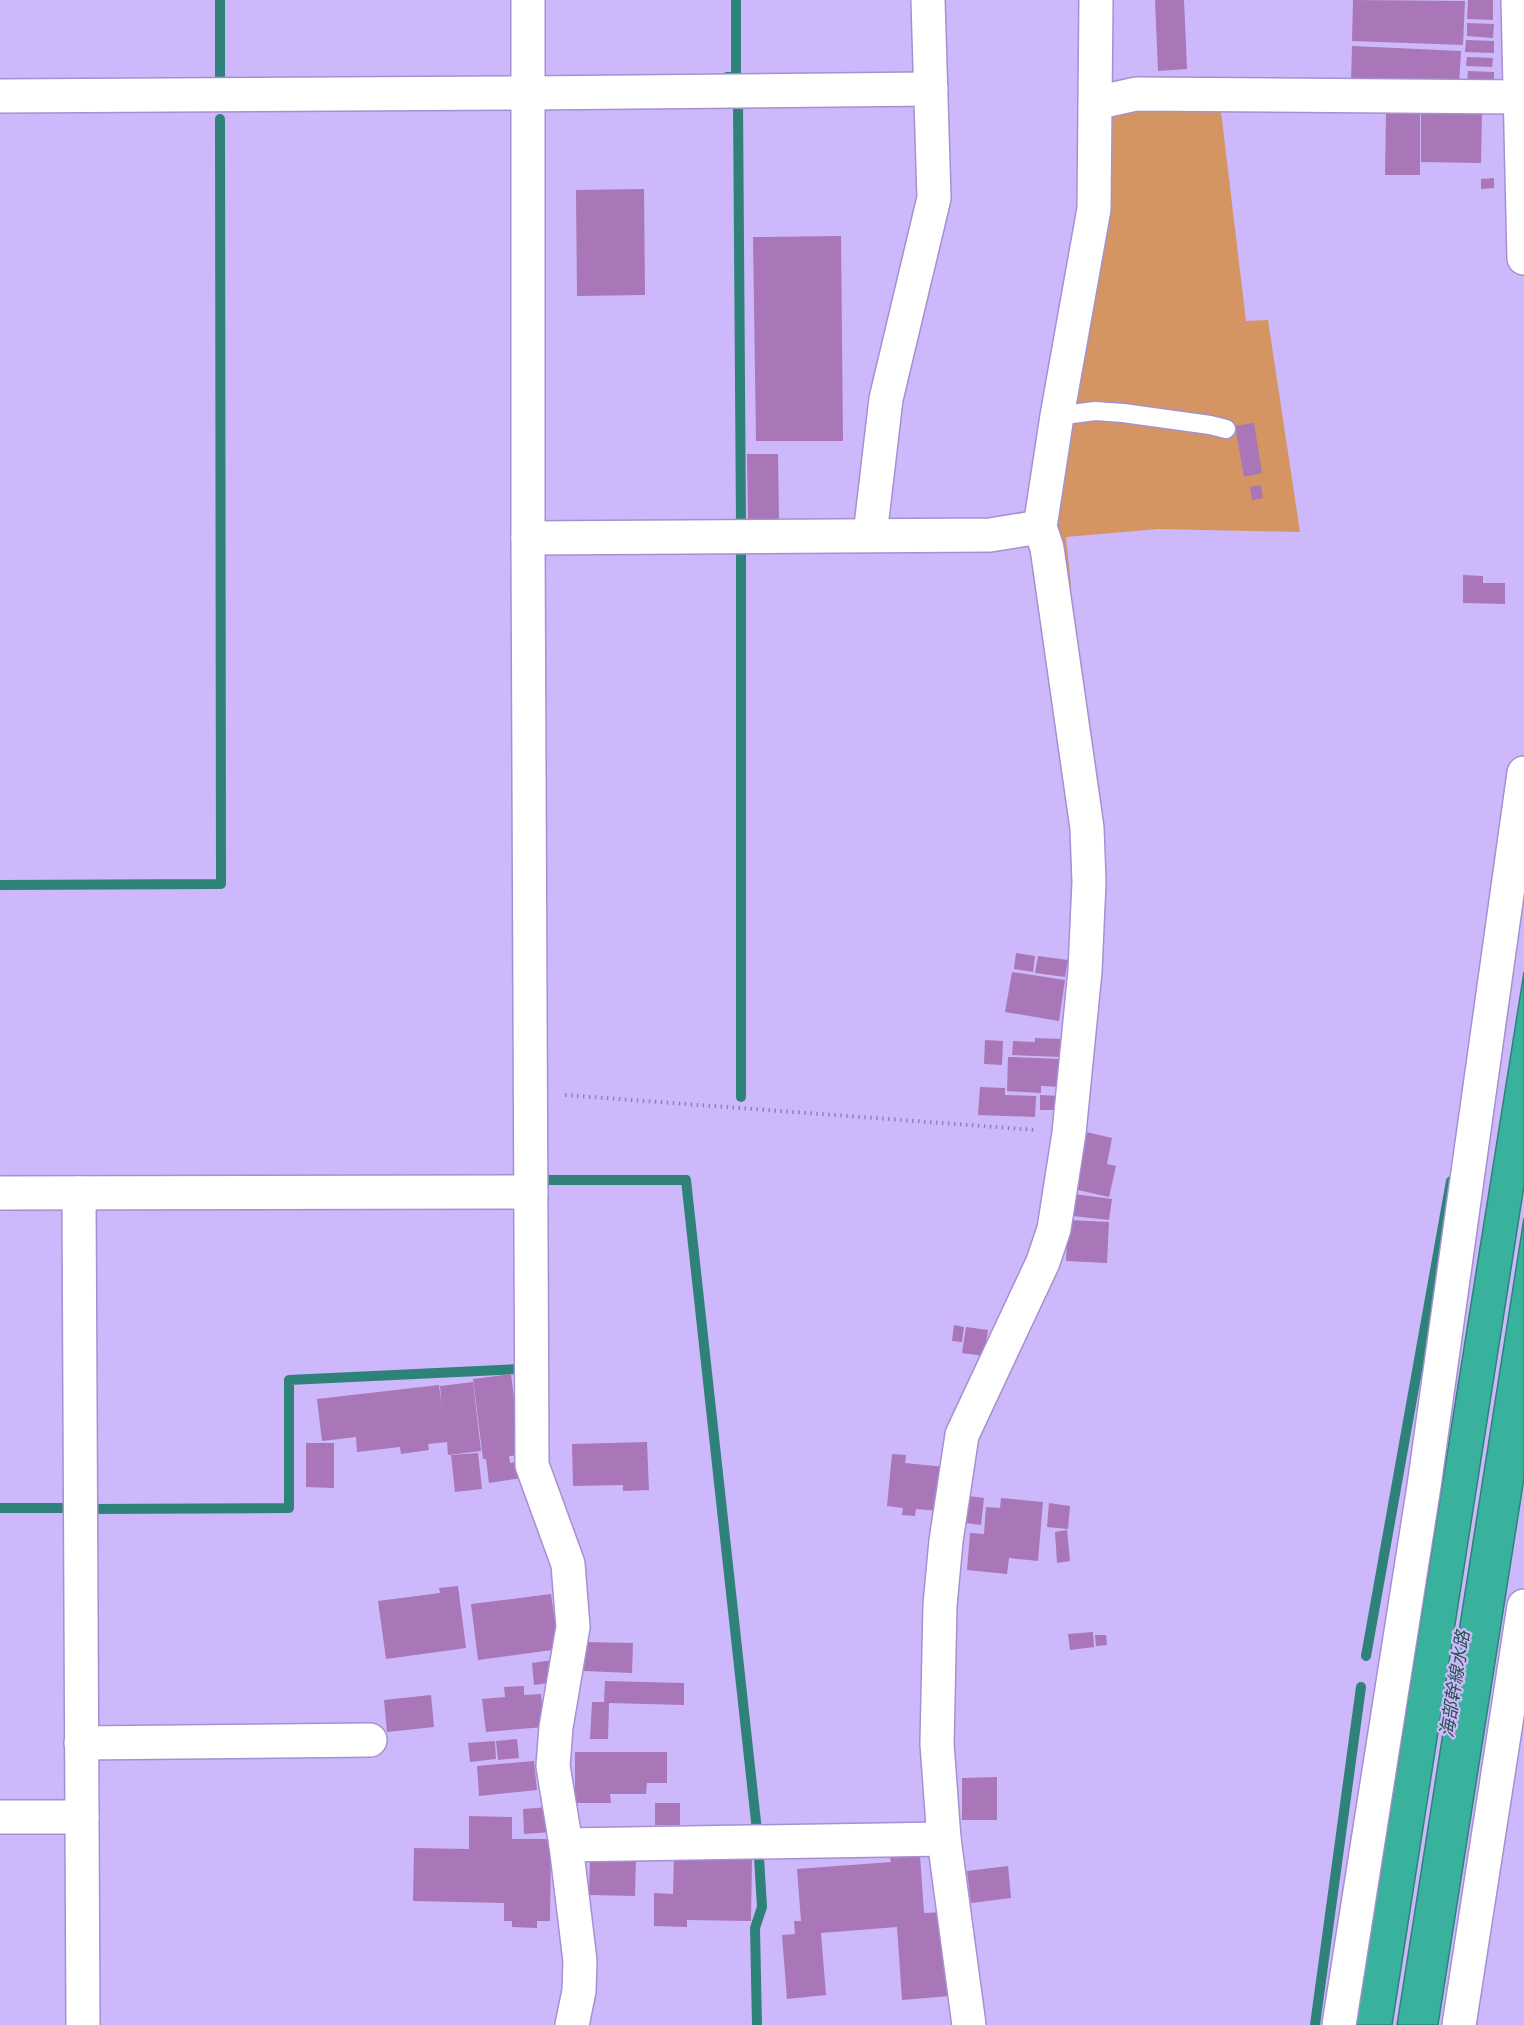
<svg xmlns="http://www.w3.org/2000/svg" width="1524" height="2025" viewBox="0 0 1524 2025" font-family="Manrope,'Noto Sans JP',sans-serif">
<rect width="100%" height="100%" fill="#ceb8fc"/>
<path fill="#d59562" d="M1220,103L1246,321L1268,320L1300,532L1158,529L1066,537L1071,585L1061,600L1049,533L1104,132L1111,116L1127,106Z"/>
<g fill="#38b29d" stroke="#2f827a" stroke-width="1.5">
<path d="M1524,972V1186L1392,2025H1356Z"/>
<path d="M1524,1218V1478L1438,2025H1397Z"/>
</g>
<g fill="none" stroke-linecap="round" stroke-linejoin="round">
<g stroke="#2f827a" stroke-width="10">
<path d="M220,0V80"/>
<path d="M727,77H736V0"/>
<path d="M738,102L741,523"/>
<path d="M741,551V1097"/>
<path d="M0,885L221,884L220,119"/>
<path d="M538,1180H686L757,1831"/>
<path d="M0,1508H69"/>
<path d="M90,1509L289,1508V1380L519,1369"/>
<path d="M1366,1656L1451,1181"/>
<path d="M757,2025L755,1928L762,1907L759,1857"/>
<path d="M1315,2025L1361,1687"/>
</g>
</g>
<g fill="#a976b7">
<path d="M1155,0H1184L1187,69L1158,71Z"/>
<path d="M1353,0L1465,1L1463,45L1352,41Z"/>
<path d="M1468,0H1493V20L1467,19Z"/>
<path d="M1467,23L1494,24L1493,38L1467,36Z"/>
<path d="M1466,40L1494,41V53L1465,52Z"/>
<path d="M1352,46L1461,51L1459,86L1351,82Z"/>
<path d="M1467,57L1493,58L1492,67L1466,66Z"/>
<path d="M1468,71L1494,72V83L1467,82Z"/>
<path d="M1421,111L1482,112L1481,163L1421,162Z"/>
<path d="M1386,112L1420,113V175H1385Z"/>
<path d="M1494,178V188L1481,189V179Z"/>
<path d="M644,189L645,295L577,296L576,190Z"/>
<path d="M841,236L843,441H756L753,237Z"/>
<path d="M1254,423L1262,473L1244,477L1235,426Z"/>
<path d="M747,454H778L779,522L748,523Z"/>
<path d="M1261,485L1263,498L1252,500L1250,487Z"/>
<path d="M1463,575L1483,576V583H1505V604L1463,603Z"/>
<path d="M1016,953L1035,956L1033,972L1014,969Z"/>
<path d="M1038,956L1068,960L1065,977L1035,973Z"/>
<path d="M1012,972L1065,980L1059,1021L1005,1012Z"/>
<path d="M1035,1038L1063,1039L1062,1057L1012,1055L1013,1041L1035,1042Z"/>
<path d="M985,1040L1003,1041L1002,1065L984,1064Z"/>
<path d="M1008,1057L1062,1059L1061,1087L1041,1086V1093L1007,1091Z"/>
<path d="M980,1087L1005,1088V1095L1036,1096L1035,1117L978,1115Z"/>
<path d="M1040,1095L1061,1096V1110H1040Z"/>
<path d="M1082,1131L1112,1138L1107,1164L1116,1166L1109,1197L1069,1188Z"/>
<path d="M1066,1193L1112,1199L1109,1220L1064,1215Z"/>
<path d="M1068,1220L1109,1222L1107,1263L1066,1261Z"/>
<path d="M954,1325L964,1327L962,1342L952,1341Z"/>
<path d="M966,1327L988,1330L984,1356L962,1353Z"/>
<path d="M511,1374L521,1455L509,1456L510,1463L520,1461L522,1478L489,1483L486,1459H483L473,1379Z"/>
<path d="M473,1382L481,1451L448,1455L447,1442L428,1444L429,1450L401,1454L400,1447L357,1452L356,1437L322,1441L317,1399L439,1385L442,1408L440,1386Z"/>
<path d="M647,1442L649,1490L623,1491V1485L573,1486L572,1444Z"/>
<path d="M306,1443H334V1488L306,1487Z"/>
<path d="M478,1453L482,1489L455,1492L451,1455Z"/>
<path d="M892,1454L906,1455L905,1463L945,1467L940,1511L916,1509L915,1516L902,1515L903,1508L887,1506Z"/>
<path d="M969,1496L984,1498L981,1525L966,1523Z"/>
<path d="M1001,1498L1043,1502L1038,1561L1009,1558L1007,1574L967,1570L970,1533L984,1534L986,1507L1000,1508Z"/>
<path d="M1049,1503L1070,1506L1068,1529L1047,1527Z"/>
<path d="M1067,1530L1070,1561L1057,1563L1055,1532Z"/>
<path d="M458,1586L466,1648L386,1659L378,1601L440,1593L439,1588Z"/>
<path d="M551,1594L559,1649L478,1660L471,1604Z"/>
<path d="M1093,1632L1094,1647L1070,1650L1068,1634Z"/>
<path d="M1095,1635H1106L1107,1645L1096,1646Z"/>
<path d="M585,1642L633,1643L632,1673L584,1671Z"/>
<path d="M553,1660L556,1682L534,1685L532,1663Z"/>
<path d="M605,1681L684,1683V1705L609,1703L608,1739H590L592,1702H604Z"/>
<path d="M524,1686V1695L541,1694L544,1727L486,1732L482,1699L505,1697L504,1687Z"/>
<path d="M431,1695L434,1727L387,1732L384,1700Z"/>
<path d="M517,1739L519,1758L498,1760L496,1741Z"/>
<path d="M495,1741L496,1759L470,1762L468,1743Z"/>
<path d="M575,1752H667V1783H647L646,1794H610L611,1803H575Z"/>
<path d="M534,1761L537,1790L479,1796L477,1766Z"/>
<path d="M997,1777V1820H962V1778Z"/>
<rect x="655" y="1803" width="25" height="22"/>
<path d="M549,1807L551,1832L524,1834L523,1809Z"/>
<path d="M469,1816L512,1817V1839H551L550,1921H537V1928L512,1927V1921H504V1903L413,1901L414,1848L469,1849Z"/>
<path d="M590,1855H636L635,1896L589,1895Z"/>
<path d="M920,1855L924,1913L943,1912L950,1996L902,2000L897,1927L821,1933L826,1995L787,1999L782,1935L795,1934L794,1921H801L797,1869L891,1862L890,1858Z"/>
<path d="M674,1857L752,1858L751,1921L687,1920V1927L654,1926V1893L673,1894Z"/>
<path d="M1008,1866L1011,1898L971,1903L967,1871Z"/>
</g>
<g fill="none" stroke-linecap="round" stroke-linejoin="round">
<defs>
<path id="service" d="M1057,416L1095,411L1123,413L1210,425L1226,429"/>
<g id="minor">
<path d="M528,0V538L532,1465L568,1564L573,1627L556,1727L553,1766L566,1845L580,1961L579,1991L572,2025"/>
<path d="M1518,0L1524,258"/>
<path d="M0,96L528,93L931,89"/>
<path d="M1096,103L1136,94L1520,97"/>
<path d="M870,535L886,399L934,198L928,0"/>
<path d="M528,538L990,535L1040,527"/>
<path d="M0,1193L531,1192"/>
<path d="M79,1193L83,2025"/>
<path d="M81,1743L370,1740"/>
<path d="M0,1817H82"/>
<path d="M566,1845L944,1839"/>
<path d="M969,2025L944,1839L937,1744L940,1605L946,1541L962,1435L1043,1262L1054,1229L1069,1133L1085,971L1089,882L1087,828L1047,548L1040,527L1057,416L1094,209L1096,0"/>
<path d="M1339,2025L1424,1486L1524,773"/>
<path d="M1459,2025L1524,1606"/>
</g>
</defs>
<use href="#service" stroke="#a590d0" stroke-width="21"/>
<use href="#minor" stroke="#a590d0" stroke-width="36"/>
<path stroke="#9180b5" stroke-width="4" stroke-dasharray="1.5 4.5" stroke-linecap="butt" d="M565,1095L1036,1130"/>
<use href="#service" stroke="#fff" stroke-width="18"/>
<use href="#minor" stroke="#fff" stroke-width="33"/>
</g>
<g text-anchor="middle" stroke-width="4.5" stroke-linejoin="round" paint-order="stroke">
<g font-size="18" font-style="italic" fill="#24554c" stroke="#ceb8fc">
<text transform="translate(1455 1684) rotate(-81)" y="6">海部幹線水路</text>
</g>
</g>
</svg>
